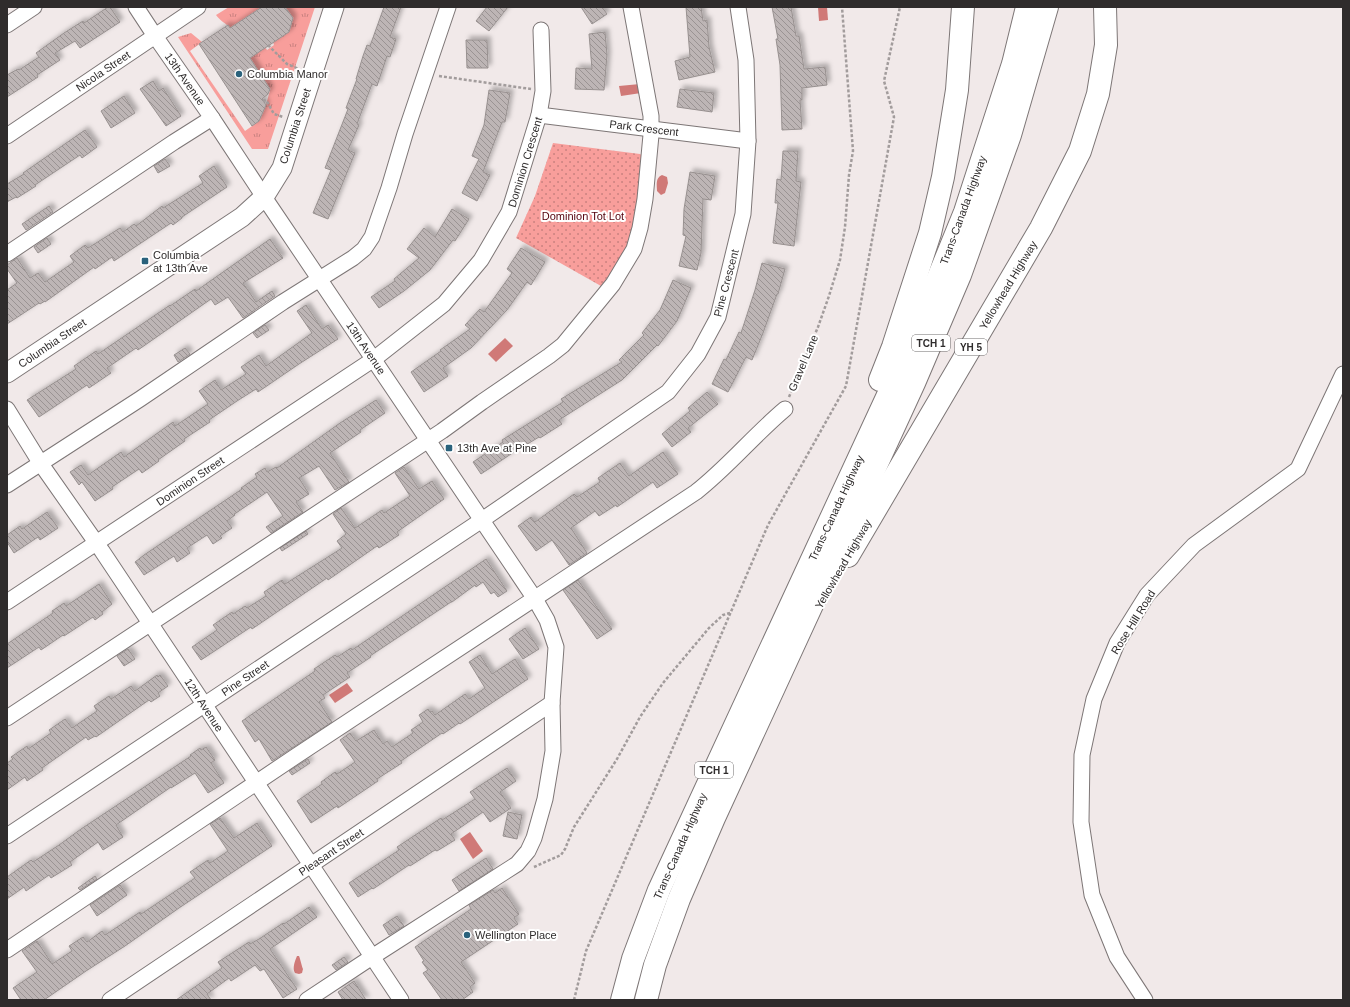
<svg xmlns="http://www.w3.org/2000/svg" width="1350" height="1007" viewBox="0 0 1350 1007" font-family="Helvetica,sans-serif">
<defs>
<pattern id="grass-tufts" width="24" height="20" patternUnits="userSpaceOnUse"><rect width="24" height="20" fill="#f89e9b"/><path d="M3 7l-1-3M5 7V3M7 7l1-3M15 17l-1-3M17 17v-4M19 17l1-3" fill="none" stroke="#c9817f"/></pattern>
<pattern id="park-dots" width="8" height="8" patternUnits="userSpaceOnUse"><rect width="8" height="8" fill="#f89e9b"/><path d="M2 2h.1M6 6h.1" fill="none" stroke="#c9817f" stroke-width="1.8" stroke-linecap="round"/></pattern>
<pattern id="building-back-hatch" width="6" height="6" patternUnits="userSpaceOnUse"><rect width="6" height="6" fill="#bdb5b5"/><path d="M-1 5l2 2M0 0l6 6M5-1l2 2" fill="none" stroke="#9a9393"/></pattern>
<filter id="shadow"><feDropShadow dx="3.5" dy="-3.5" stdDeviation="2" flood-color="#0004"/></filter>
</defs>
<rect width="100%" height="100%" fill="#f1e9e9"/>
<g fill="url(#grass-tufts)">
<path d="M229,7H262L230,28C226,23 220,21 216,15Z"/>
<path d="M285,7H315L268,149H252L178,37L191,33L202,42L190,51L245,131L259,121L264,110L262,107L266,105L270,90L250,58L265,47L267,50L274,45L273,42L293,18Z"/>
</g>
<path fill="url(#park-dots)" d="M553,143L640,154L643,156L633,237L618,264L601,286L516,238L535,196Z"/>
<g fill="#d07977">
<path d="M818,7H827L828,20L819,21Z"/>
<path d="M640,84L641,93L621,96L619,86Z"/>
<path d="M662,175L667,177L668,183L665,193L661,195L657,191C657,185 655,178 662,175Z"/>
<path d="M505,338L513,346L496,362L488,354Z"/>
<path d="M347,683L353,691L335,703L329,695Z"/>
<path d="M470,832L483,851L473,859L460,839Z"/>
<path d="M297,956H299C300,958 302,967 303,969L302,973L299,974L295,973C292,968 295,961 297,956Z"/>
</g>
<g fill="url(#building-back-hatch)" stroke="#989190" filter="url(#shadow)">
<path d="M108,7H110L120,22L80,48L75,41L55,53L60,60L37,75L38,77L7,97V75L18,69L19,70L39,57L36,53L64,33L83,21L84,23Z"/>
<path d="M262,7H285L293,18L289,32L250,58L270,89L268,94L262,99L266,105L259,121L252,126L199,44L228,25L230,28Z"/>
<path d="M384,7H401L390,37L396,39L390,57L387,56L377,86L372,84L357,124L359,125L348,150L355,153L328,219L313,213L331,170L325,168L348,109L346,108L357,79H356L363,56L367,45L370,46Z"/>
<path d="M487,7H508L489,31L476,21Z"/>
<path d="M581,7H602L607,14L592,24Z"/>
<path d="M686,7H701L703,21L707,20L709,47L715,72L679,80L675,61L690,57Z"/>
<path d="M772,7H791L796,36H799L804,69L825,67L827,85L802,88V100H800L802,129L782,130L780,65L776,39H778Z"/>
<path d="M605,32L607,55L604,90L575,89L576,68L592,69L589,34Z"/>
<path d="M466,40H487L488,68H467Z"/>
<path d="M153,81L159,91L163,88L181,116L166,126L140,89Z"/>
<path d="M680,89L714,93L712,112L677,107Z"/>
<path d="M489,90L510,93L505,122H502L483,172L490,175L477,201L462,193L479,159L472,156L484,125Z"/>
<path d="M124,96L135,113L111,128L101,111Z"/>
<path d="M85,130L97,147L82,158L80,155L35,185L36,186L17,198L16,197L7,202V184L24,174L23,173Z"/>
<path d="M783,151H798L796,181L801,182L794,246L773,243L778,203H775L777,179L781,180Z"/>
<path d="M165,159L170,166L158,173L154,166Z"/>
<path d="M214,166L227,187L182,217V218L173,225L171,223L114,261L112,257L95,269L94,267L45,302V301L40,304L39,303L7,324V290L17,283L7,269V265L17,258L30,278L38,273L45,282L74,262L70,256L85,245L88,248L120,228L123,232L134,224L136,226L162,206L163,208L203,183L199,176Z"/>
<path d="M690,172L715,176L711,200L703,199L701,253L697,270L679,266L686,236L683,235L684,209Z"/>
<path d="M49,206L53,212L26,230L22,224Z"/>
<path d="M452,209L469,219L455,241L453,240L430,270L404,291L379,308L371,297L395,281L394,279L419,258L407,249L424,228L435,237Z"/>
<path d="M47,238L51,244L38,253L34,247Z"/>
<path d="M270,239L283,258L243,283L256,302L272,291L275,296L243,318L228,297L215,305L211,299L138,350L136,348L107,368L111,373L89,388L87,385L39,417L27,400L76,369L74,366L96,351L98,354L170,305V306L195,289L196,291Z"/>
<path d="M521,248L545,262L531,285L527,282L507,310L471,348L443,368L448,376L424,392L411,372L441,351L440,350L470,329L465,325L480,309L484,312L512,273L507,269Z"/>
<path d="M762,263L785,269L778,294H777L763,333L752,360L746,357L728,392L712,384L724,359L726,360L739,332L741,333L755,290Z"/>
<path d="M673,280L691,288L677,321L658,346L657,345L622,380L559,420L562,424L540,438L539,437L511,454L481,474L473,462L503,442L502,440L563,402L561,399L622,362L619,360L644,335L642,333L660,310Z"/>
<path d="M306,305L322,329L328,325L338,339L299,364L258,392L256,389L237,401L209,420L210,422L184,439L185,441L158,460L159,461L142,473L139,469L112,487L113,489L95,501L82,482L79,485L70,472L81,465L88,475L121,452L124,457L173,422L175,426L208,404L199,391L215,380L221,390L246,374L241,367L259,355L266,366L312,333L297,311Z"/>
<path d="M265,325L269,330L257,338L253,333Z"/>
<path d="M185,348L190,354L178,362L174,355Z"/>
<path d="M707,392L718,404L688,428L691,432L672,447L662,434L690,411L688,408Z"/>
<path d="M376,400L385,413L360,430L361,432L330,453L349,482L335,490L319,466L299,478L309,494L296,502L303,512L271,533L266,527L283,516L267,492L236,513L234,514L235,515L227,521L232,528L220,536L222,538L213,544L207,535L187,548L190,553L177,562L174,556L144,575L135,562L144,555L242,489L241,488L257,477L255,474L265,468L267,472L276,467L277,468L340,423Z"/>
<path d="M663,452L678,474L657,488L653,482L617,507L616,505L599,516L595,511L571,528L587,553L569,565L552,540L536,551L518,526L531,517L535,522L574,494L577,497L600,482L598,478L620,463L629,476Z"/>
<path d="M404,467L419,489L432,481L444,499L397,532L399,535L379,548L377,546L328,580L327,578L252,629L251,627L201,660L192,647L217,630L213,625L232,612L233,614L245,606L247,608L266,596L264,592L282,580L285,584L342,548L337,541L346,534L333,514L341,508L355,528L382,510L384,513L410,496L395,473Z"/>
<path d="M47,512L58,528L40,540L38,537L14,553L7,542V535L20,526L22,529Z"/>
<path d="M306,531L308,534L282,551L280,548Z"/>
<path d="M486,559L507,591L498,597L494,592L491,594L483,582L476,587L475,585L452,602H451L370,656L371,657L347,673L350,677L323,695L325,698L319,702L332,722L272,761L259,739L255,742L242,721L315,671L314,669L335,655L337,657L351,648L352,650Z"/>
<path d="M578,580L612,629L597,639L563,590Z"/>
<path d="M99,584L112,604L102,612L103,614L95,620L93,617L64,636L63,635L41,650L39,647L7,668V644L53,613L52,611L64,603L66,606Z"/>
<path d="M525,628L539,649L523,659L509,639Z"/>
<path d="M128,649L135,659L124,666L117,656Z"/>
<path d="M480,655L492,674L515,659L528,679L460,724L459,723L443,734L442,733L401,761L402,763L377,779L378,781L338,808L337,806L311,823L297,801L322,784L321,782L335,772L337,774L355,762L340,740L350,733L356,741L374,730L383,744L387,741L392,747L413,733L411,730L423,722L419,715L428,709L430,712L432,711L435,715L465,694L469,699L485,688L469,662Z"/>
<path d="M157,675L158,677L160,675L168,686L158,693L160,696L151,702L149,700L96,737L95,736L88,740L86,737L42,768L43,770L27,781L25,777L7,790V763L13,759L11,757L27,746L28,749L51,733L49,730L65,719L72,728L97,711L94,706L109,696L111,699L131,686L135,691Z"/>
<path d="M206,747L215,760L211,763L224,783L208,793L195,773L171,788V787L116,825L123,837L103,850L98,842L70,862L72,865L51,878L49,875L26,891L24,887L7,899V877L31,860L33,862L59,845L81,829L191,756L190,755L200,748L201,750Z"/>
<path d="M308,759L310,763L292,775L289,771Z"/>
<path d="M507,768L516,781L500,792L511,808L490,822L483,812L451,834L455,840L437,851L435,850L410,866L409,865L373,889L372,888L358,897L349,883L399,850L397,847L441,818L442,820L475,799L470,792Z"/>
<path d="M508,812L522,815L517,839L503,836Z"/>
<path d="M220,818L234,838L257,823L272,846L179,908L125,946L86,971L44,1000H21L13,988L37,972L22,951L37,941L52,964L72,951L69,946L83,937L87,942L102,931L105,935L140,912L141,914L195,878L190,872L208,860L210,863L228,851L210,824Z"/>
<path d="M486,858L493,869L459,891L452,880Z"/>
<path d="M95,876L97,879L80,890L78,888Z"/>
<path d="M120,885L127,895L97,916L90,905Z"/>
<path d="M502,888L519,914L514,918L518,924L461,962L475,983L470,987L473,992L462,1000H442L423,973L428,970L422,962L424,961L415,947L471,909L469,905L493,890L495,893Z"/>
<path d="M309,907L317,917L270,949L297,989L283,998L264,969L260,971L255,965L231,981L229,978L207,994L211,1000H176L222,968L218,962L249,942L250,944L259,939L283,923L284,924Z"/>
<path d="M397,916L404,926L389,935L383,925Z"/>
<path d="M344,957L348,962L336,970L332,965Z"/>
<path d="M354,981L366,1000H343L338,992Z"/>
</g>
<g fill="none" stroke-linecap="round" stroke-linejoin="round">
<defs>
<g id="minor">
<path d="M136,7L155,36L212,118L264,197L535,599L547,620L556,647L552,703L553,751L545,799L534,838L528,851L517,864L372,957L307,1000"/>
<path d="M7,25L34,7"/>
<path d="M539,115L748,141"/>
<path d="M7,136L198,7"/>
<path d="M7,254L174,142L212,118"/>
<path d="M7,409L41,464L102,551L401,1000"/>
<path d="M7,485L140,399L283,302L353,258L364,249L372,237L389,188L405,134L448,7"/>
<path d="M7,602L374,359L444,304L481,260L509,212L539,115L543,91L541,30"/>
<path d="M7,718L442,431L482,402L549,356L563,345L613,284L634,249L640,228L645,199L651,135V116L631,7"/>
<path d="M7,836L482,520L668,392L698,354L718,317L743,214L748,141L746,60L738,7"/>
<path d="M7,950L296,756L696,492C728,467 754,435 785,409"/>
<path d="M110,1000L552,703"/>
<path d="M1145,1000L1117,957L1092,895L1081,822L1082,755L1094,699L1117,643L1147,595L1194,545L1298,469L1343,374"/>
</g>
<path id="major" d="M7,373L242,217L264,197L282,168L334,7"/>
<g id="highway">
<path d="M880,380L893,347L930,233L943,177L957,90L963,7"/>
<path d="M848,556L1041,228L1080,151L1098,94L1106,45L1105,7"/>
<path d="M622,1000L633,959L659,890L907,354L965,212L1013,64L1027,7"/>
<path d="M646,1000L655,965L679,899L714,818L914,383L960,275L1010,135L1047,7"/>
</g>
</defs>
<use href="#minor" stroke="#7d7676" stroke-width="17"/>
<use href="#major" stroke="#7d7676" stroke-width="21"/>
<use href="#highway" stroke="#7d7676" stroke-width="24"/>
<g stroke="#a29c9c" stroke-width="2.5" stroke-dasharray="3 2" stroke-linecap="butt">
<path d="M268,45L287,64L299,69"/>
<path d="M439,76L531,89"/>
<path d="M263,101L266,100L274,114L283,117"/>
<path d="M789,397L818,327L829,296L840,260L845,227L849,175L853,151L842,7"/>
<path d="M534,867L561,855L565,849L574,827L617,759L640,717L663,683L709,628L723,615L730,613"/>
<path d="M574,1000L586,951L768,525L846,386L894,117L884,81L900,7"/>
</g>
<use href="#minor" stroke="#fff" stroke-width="15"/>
<use href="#major" stroke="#fff" stroke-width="19"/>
<use href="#highway" stroke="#fff" stroke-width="22"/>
</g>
<g fill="#2a627c" stroke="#fff" stroke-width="1.5">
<circle cx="239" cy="74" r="4"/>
<rect x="141" y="257" width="8" height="8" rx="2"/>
<rect x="445" y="444" width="8" height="8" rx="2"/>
<circle cx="467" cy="935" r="4"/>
</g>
<g text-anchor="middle" stroke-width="4" stroke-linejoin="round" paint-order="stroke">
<g fill="#fff" stroke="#6d6b6b" stroke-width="1">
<rect x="912" y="335" width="38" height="16" rx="3"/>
<rect x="955" y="339" width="32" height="16" rx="3"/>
<rect x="695" y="762" width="38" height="16" rx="3"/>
</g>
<g font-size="10" font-weight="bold" fill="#2f2c2c">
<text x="931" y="347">TCH 1</text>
<text x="971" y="351">YH 5</text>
<text x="714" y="774">TCH 1</text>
</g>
<g font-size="11" fill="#2f2c2c" stroke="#fff">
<text transform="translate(103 71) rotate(-34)" y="4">Nicola Street</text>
<text transform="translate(185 79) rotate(55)" y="4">13th Avenue</text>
<text transform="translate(295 126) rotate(-72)" y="4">Columbia Street</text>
<text transform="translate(644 128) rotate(7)" y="4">Park Crescent</text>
<text transform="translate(525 162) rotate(-73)" y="4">Dominion Crescent</text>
<text transform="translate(963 210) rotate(-70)" y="4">Trans-Canada Highway</text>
<text transform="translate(726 283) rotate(-75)" y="4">Pine Crescent</text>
<text transform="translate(1008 285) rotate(-59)" y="4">Yellowhead Highway</text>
<text transform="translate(52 343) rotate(-34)" y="4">Columbia Street</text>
<text transform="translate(366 348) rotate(56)" y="4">13th Avenue</text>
<text transform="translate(803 363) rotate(-67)" y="4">Gravel Lane</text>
<text transform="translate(190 481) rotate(-34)" y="4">Dominion Street</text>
<text transform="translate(836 508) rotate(-65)" y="4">Trans-Canada Highway</text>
<text transform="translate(843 564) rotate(-60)" y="4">Yellowhead Highway</text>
<text transform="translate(1133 622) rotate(-58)" y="4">Rose Hill Road</text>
<text transform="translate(245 678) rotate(-34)" y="4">Pine Street</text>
<text transform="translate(204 705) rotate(57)" y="4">12th Avenue</text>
<text transform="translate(680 846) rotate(-66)" y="4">Trans-Canada Highway</text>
<text transform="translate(331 852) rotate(-34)" y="4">Pleasant Street</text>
</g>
<g font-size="11" fill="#2f2c2c" stroke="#fff" text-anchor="start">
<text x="247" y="78">Columbia Manor</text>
<text x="153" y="259">Columbia<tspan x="153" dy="13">at 13th Ave</tspan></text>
<text x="457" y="452">13th Ave at Pine</text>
<text x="475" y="939">Wellington Place</text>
</g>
<g font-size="11" fill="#54030e" stroke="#fff">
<text x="583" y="220">Dominion Tot Lot</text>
</g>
</g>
<rect width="1350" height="1007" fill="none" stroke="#2f2c2c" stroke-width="16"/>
</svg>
